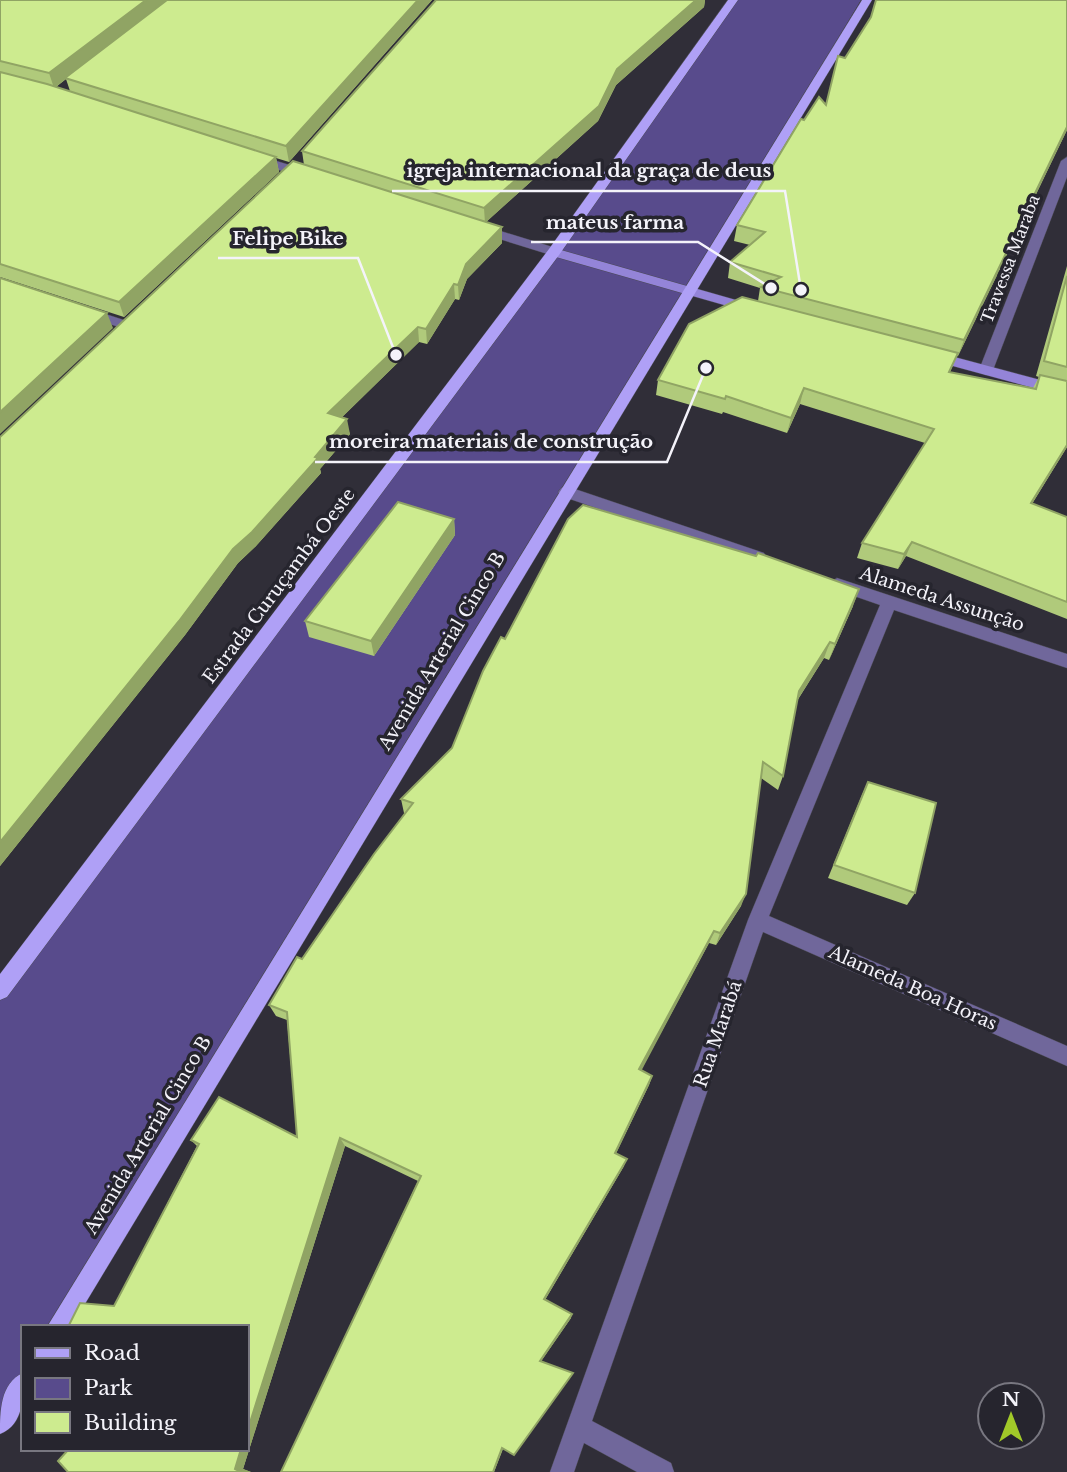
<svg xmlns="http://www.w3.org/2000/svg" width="1067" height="1472" viewBox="0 0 1067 1472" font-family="'Libre Baskerville',serif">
<rect width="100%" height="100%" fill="#302e38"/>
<path fill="#584b8c" d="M735,0H861L688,292L58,1327H23V1385L0,1422V990Z"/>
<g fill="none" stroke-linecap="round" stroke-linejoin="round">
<defs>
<g id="minor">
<path d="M254,154L312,172L314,175L308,179L250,161L248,158Z"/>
<path d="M1067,157V177L993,370L986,375L981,373L979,370L1061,161Z"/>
<path d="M481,225L559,249L560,252L554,256L477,232V226Z"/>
<path d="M90,309L133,323L135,326L128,330L85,316L83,313Z"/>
<path d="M566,486L764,553L766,557L758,563L561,496L558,492L561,488Z"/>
<path d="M837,578L1067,654V668L894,610L769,916L1067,1046V1066L763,932L592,1421L671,1463L674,1472H637L584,1443L574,1472H550L748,920L880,605L831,588L829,584Z"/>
</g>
<g id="secondary">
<path d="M554,248L757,306L759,309L752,313L549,255V249Z"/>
<path d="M932,351L1067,387V397L927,359L925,356Z"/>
</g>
<g id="primary">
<path d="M728,0H738L559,255L7,997L0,1000V974L549,249Z"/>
<path d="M862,0H872L71,1327H47Z"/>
<path d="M23,1373C23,1396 25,1424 0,1434C0,1412 0,1383 23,1373Z"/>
</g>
</defs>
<use href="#minor" stroke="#4b4a53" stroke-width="1"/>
<use href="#secondary" stroke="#4b4a53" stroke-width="1"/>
<use href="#primary" stroke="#4b4a53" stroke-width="1"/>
<use href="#minor" fill="#70679b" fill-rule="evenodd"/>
<use href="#secondary" fill="#9484d8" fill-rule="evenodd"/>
<use href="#primary" fill="#afa0f6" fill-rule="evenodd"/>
</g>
<g fill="#b0ca7b" fill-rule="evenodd">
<path d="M0,0H432L289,162L276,158L279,172L124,317L0,277ZM66,79L70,91L56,87Z"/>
<path d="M436,0H705L704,7L616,85L598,121L486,222L502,243L467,279L459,300L455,299L427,344L419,342L342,417L350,434L320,469L321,473L256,546L238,563L185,635L0,866V437L304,165L302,151Z"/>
<path d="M826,105L1067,130L958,356H957L950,372L1033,388L1039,377L1036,376L1067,266V447L1032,504L1067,517V619L906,556L898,569L857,558L862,543L925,443L800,404L787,433L723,412L722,414L656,395L658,380L758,301L760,288L728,278L730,262L750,245L734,241L737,225L804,120Z"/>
<path d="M454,519L455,535L374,656L309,637L305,621Z"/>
<path d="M853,606L829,660L824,658L797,701L783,776L778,790L761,778L741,906L716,945L709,943L641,1070L652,1076L649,1085L616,1153L624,1166L545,1300L571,1318L541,1361L503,1449L494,1472H281L418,1181L345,1146L243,1469L251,1472H68L247,1449L114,1306L197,1146L191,1140L297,1137L287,1020L276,1016L269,1005L405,813H404L401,799L452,748L505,639Z"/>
<path d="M868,782L915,893L907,905L828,878L862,795Z"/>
</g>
<g fill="#90a464">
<path d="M146,0H170L65,78L66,79L54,88L49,73Z"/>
<path d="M418,0H432L289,162L286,146Z"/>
<path d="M696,0H705L704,7L616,85L598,121L485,223L484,208L617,69Z"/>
<path d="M1067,127V130L958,356L964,340Z"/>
<path d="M276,157L279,172L124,317L119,302Z"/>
<path d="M502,227V243L467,279L459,300L458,285L466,264Z"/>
<path d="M454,284L455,299L427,344L426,329Z"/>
<path d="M107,313L113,328L0,434V412Z"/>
<path d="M418,327L419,342L331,428L328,413Z"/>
<path d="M804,388L800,404L787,433L791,418Z"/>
<path d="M347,419L350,434L320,469L321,473L256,546L238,563L185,635L0,866V842L233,549Z"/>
<path d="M1067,445V447L1023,518L1031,503Z"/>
<path d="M454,519L455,535L374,656L371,641Z"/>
<path d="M912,542L906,556L898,569L904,554Z"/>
<path d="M859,589L853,606L829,660L835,644Z"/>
<path d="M830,642L824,658L793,707L799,691Z"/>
<path d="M746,894L741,906L716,945L720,933Z"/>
<path d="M714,931L709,943L637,1079L639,1069Z"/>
<path d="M652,1076L649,1085L613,1160L615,1153Z"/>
<path d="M340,1138L345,1146L243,1469L251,1472H241L235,1469L241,1449H247V1432Z"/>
<path d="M627,1159L624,1166L543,1303L544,1299Z"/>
<path d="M572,1314L571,1318L540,1363V1361Z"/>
</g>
<g fill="#cdeb8f" stroke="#90a464" stroke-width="2">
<path d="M0,0H146L49,73L0,61Z"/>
<path d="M167,0H418L286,146L65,78Z"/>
<path d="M436,0H696L617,69L599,106L484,208L302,151Z"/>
<path d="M876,0H1067V127L964,340L761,287L781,277L730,262L765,232L737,225L801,119L804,120L819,97L826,105L838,56L845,58L871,17Z"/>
<path d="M0,72L47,84L276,157L119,302L0,264Z"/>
<path d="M293,161L502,227L466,264L458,285L454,284L426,329L418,327L328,413L347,419L315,457L318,458L252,532L233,549L179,621L0,842V437Z"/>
<path d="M1067,276V367L1044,361Z"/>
<path d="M0,278L107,313L0,412Z"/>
<path d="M742,297L958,353L949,372L1036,389L1040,375L1067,381V445L1031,503L1067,517V602L912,542L904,554L862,543L934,429L804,388L791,418L726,396L725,399L658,380L689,324Z"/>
<path d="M398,502L454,519L371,641L305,621Z"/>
<path d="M583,505L756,556L758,553L859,589L835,644L830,642L799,691L783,776L763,762L746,894L720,933L714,931L639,1069L652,1076L615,1153L627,1159L544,1299L572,1314L540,1361L573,1373L514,1455L502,1448L493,1472H281L421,1176L340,1138L247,1432V1327H68L80,1303L114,1306L199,1144L191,1140L219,1097L297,1137L287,1012L269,1005L297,957L302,959L374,854L413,803L401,799L452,748L483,671L501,637L505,639L568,519Z"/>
<path d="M868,782L936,803L915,893L834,865Z"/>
<path d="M69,1449H241L235,1469L241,1472H68L58,1461Z"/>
</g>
<g text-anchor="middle" stroke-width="7" stroke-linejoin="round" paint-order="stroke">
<g font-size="16" fill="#f4f3fa" stroke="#26252e">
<text transform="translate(1010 259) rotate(-69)" y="6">Travessa Maraba</text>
</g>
<g font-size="18" fill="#f4f3fa" stroke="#26252e">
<text transform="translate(279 586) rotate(-53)" y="6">Estrada Curuçambá Oeste</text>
<text transform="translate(942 599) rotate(18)" y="6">Alameda Assunção</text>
<text transform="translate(442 651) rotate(-59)" y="6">Avenida Arterial Cinco B</text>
<text transform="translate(913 988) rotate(24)" y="6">Alameda Boa Horas</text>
<text transform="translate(718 1034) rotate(-71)" y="6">Rua Marabá</text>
<text transform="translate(148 1135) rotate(-59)" y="6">Avenida Arterial Cinco B</text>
</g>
</g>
<path fill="none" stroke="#f4f3fa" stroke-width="2.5" d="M801 290L785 191H392M771 288L698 242H531M396 355L358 258H218M706 368L667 462H315"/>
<g fill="#f4f3fa" stroke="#26252e" stroke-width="2.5">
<circle cx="801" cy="290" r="7"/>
<circle cx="771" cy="288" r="7"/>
<circle cx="396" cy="355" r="7"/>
<circle cx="706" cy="368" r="7"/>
</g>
<g font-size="19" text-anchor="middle" font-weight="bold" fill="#f4f3fa" stroke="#26252e" stroke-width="7" stroke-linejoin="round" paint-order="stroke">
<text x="589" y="177">igreja internacional da graça de deus</text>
<text x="615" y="229">mateus farma</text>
<text x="288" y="245">Felipe Bike</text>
<text x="491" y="448">moreira materiais de construção</text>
</g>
<rect x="21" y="1325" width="228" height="126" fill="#26252e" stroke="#787780" stroke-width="2"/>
<rect x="35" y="1348" width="35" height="10" fill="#afa0f6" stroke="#787780" stroke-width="2"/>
<text x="84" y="1360" font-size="21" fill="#f4f3fa">Road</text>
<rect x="35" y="1378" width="35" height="21" fill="#584b8c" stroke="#787780" stroke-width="2"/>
<text x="84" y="1395" font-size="21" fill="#f4f3fa">Park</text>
<rect x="35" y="1412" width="35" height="21" fill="#cdeb8f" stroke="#787780" stroke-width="2"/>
<text x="84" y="1430" font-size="21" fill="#f4f3fa">Building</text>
<g transform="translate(1011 1416)"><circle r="33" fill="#26252e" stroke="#787780" stroke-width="2"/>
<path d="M0-5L12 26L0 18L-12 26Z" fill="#a1c929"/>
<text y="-10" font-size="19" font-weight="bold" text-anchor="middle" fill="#f4f3fa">N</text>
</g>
</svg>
